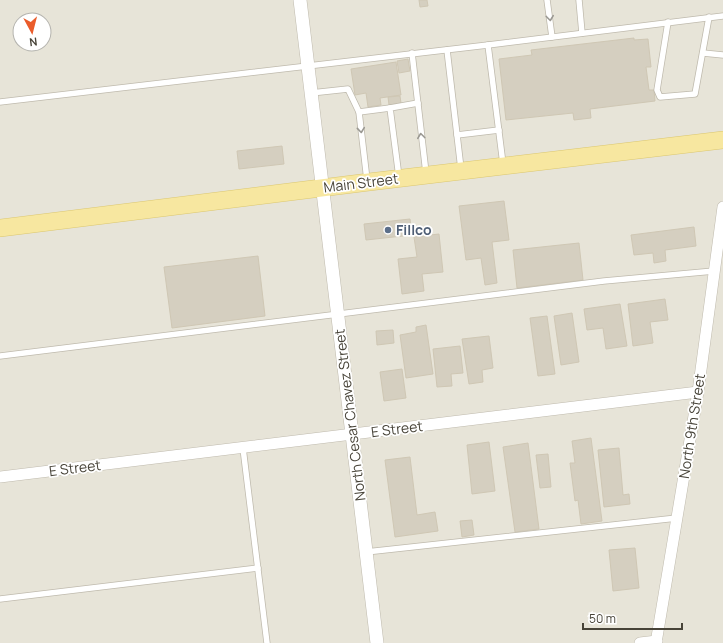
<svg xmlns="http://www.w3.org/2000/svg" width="723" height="643" viewBox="0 0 723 643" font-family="Manrope,sans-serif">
<rect width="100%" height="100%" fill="#f4f2ea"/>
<path fill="#e7e4d8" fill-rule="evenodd" d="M0,0H723V643H0ZM20,20H44V44H20Z"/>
<g fill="#d5cfc0" stroke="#cfc7b4">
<path d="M419,0H427L428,6L420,7Z"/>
<path d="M634,38V40L648,39L651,67H646L649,90H654L655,101L590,109L591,118L574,120L573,113L506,120L499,59L532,55L531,50Z"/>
<path d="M408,59L410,71L399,73L397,61Z"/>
<path d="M396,62L401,95L380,98L381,105L368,107L366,93L355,95L351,69Z"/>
<path d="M400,96L401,103L389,105L388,97Z"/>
<path d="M282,146L284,164L239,169L237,151Z"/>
<path d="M504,201L509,240L492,242L497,283L485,285L481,258L466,260L459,206Z"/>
<path d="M410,219L412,235L366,240L364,224Z"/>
<path d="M694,227L696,246L665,250L666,261L654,263L653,253L634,255L631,235Z"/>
<path d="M439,234L443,272L422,274L424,291L402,294L398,259L417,257L414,237Z"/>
<path d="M579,243L583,280L517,288L513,250Z"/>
<path d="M258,256L265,316L172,328L164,267Z"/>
<path d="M665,299L668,320L650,322L653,343L633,346L628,304Z"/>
<path d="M620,304L627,346L606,349L603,328L587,330L584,309Z"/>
<path d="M572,313L579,362L561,365L554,316Z"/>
<path d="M547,316L555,374L538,376L530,318Z"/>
<path d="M426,325L433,374L406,378L400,335L416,332V327Z"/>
<path d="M393,330L394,343L377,345L376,331Z"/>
<path d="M489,336L493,368L482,370L483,382L469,384L462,339Z"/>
<path d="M460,346L463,373L451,374L452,386L437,387L433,349Z"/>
<path d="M402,369L406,398L384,401L380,372Z"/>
<path d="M591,438L602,521L581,524L578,500L575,501L570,463H575L572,441Z"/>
<path d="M489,442L495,491L472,494L467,445Z"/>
<path d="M528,443L539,529L515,532L503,447Z"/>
<path d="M619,448L623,495L629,494L630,504L604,507L598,450Z"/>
<path d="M548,454L551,487L540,488L536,455Z"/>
<path d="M410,457L417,515L435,512L438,531L395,537L385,460Z"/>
<path d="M472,520L474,535L462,537L460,521Z"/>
<path d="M635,548L639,588L613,591L609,550Z"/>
</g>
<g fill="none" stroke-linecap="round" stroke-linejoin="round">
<defs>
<g id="service">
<path d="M547,0L552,37"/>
<path d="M579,0L582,33"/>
<path d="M668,22L657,90L660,97L695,94L709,17"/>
<path d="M488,45L503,164"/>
<path d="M447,50L461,169"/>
<path d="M412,53L426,173"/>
<path d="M703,53L723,55"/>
<path d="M311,93L348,89L359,112L367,180"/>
<path d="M0,102L488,45L723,16"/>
<path d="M359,112L390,108"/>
<path d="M457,135L499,130"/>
<path d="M399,177L390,108L418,103"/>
<path d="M0,356L604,281L714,271"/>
<path d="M243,448L267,643"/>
<path d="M366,552L677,518"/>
<path d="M0,599L258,568"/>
</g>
<g id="minor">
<path d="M0,477L698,392"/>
<path d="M640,643L657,641"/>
<path d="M656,643L698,392L723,207"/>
</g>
<path id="tertiary" d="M300,0L377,643"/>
<path id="primary" d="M0,228L369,182L723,140"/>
</defs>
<use href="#service" stroke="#bfbaad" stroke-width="7"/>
<use href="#minor" stroke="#bfbaad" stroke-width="12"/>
<use href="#tertiary" stroke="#bfbaad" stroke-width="14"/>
<use href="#primary" stroke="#dbc770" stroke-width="18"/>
<use href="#service" stroke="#fff" stroke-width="5.5"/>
<use href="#minor" stroke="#fff" stroke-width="11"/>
<use href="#tertiary" stroke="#fff" stroke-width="13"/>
<use href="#primary" stroke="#f7e7a0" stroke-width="17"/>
</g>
<defs><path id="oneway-chevron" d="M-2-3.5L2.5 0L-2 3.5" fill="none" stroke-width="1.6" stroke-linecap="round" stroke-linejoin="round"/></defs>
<g stroke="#9a9892">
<use href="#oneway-chevron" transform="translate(550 18) rotate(83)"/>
<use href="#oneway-chevron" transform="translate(361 130) rotate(84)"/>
<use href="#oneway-chevron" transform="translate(421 136) rotate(-97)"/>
</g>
<circle fill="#5c6f8a" stroke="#fff" stroke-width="1.5" cx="388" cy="230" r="4"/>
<g text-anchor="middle" stroke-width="3.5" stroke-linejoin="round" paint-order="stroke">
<g font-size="14" fill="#474338" stroke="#fff">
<text transform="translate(361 183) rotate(-7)" y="5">Main Street</text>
<text transform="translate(350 415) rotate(-97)" y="5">North Cesar Chavez Street</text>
<text transform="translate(692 426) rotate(-81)" y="5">North 9th Street</text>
<text transform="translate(397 429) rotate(-7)" y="5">E Street</text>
<text transform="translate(75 468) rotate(-7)" y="5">E Street</text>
</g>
<g font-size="14" font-weight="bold" fill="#4e5e75" stroke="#fff" text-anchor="start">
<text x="396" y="235">Fillco</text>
</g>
</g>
<g transform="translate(32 32) rotate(173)"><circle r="19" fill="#ffffff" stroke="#b5b4af"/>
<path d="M0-3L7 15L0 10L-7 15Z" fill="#ea5c2b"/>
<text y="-6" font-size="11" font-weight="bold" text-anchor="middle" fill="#474338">N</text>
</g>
<path d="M583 623v6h99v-6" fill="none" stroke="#474338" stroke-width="2"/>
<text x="589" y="623" font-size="12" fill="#474338" stroke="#ffffff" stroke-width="3" paint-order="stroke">50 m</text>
</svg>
